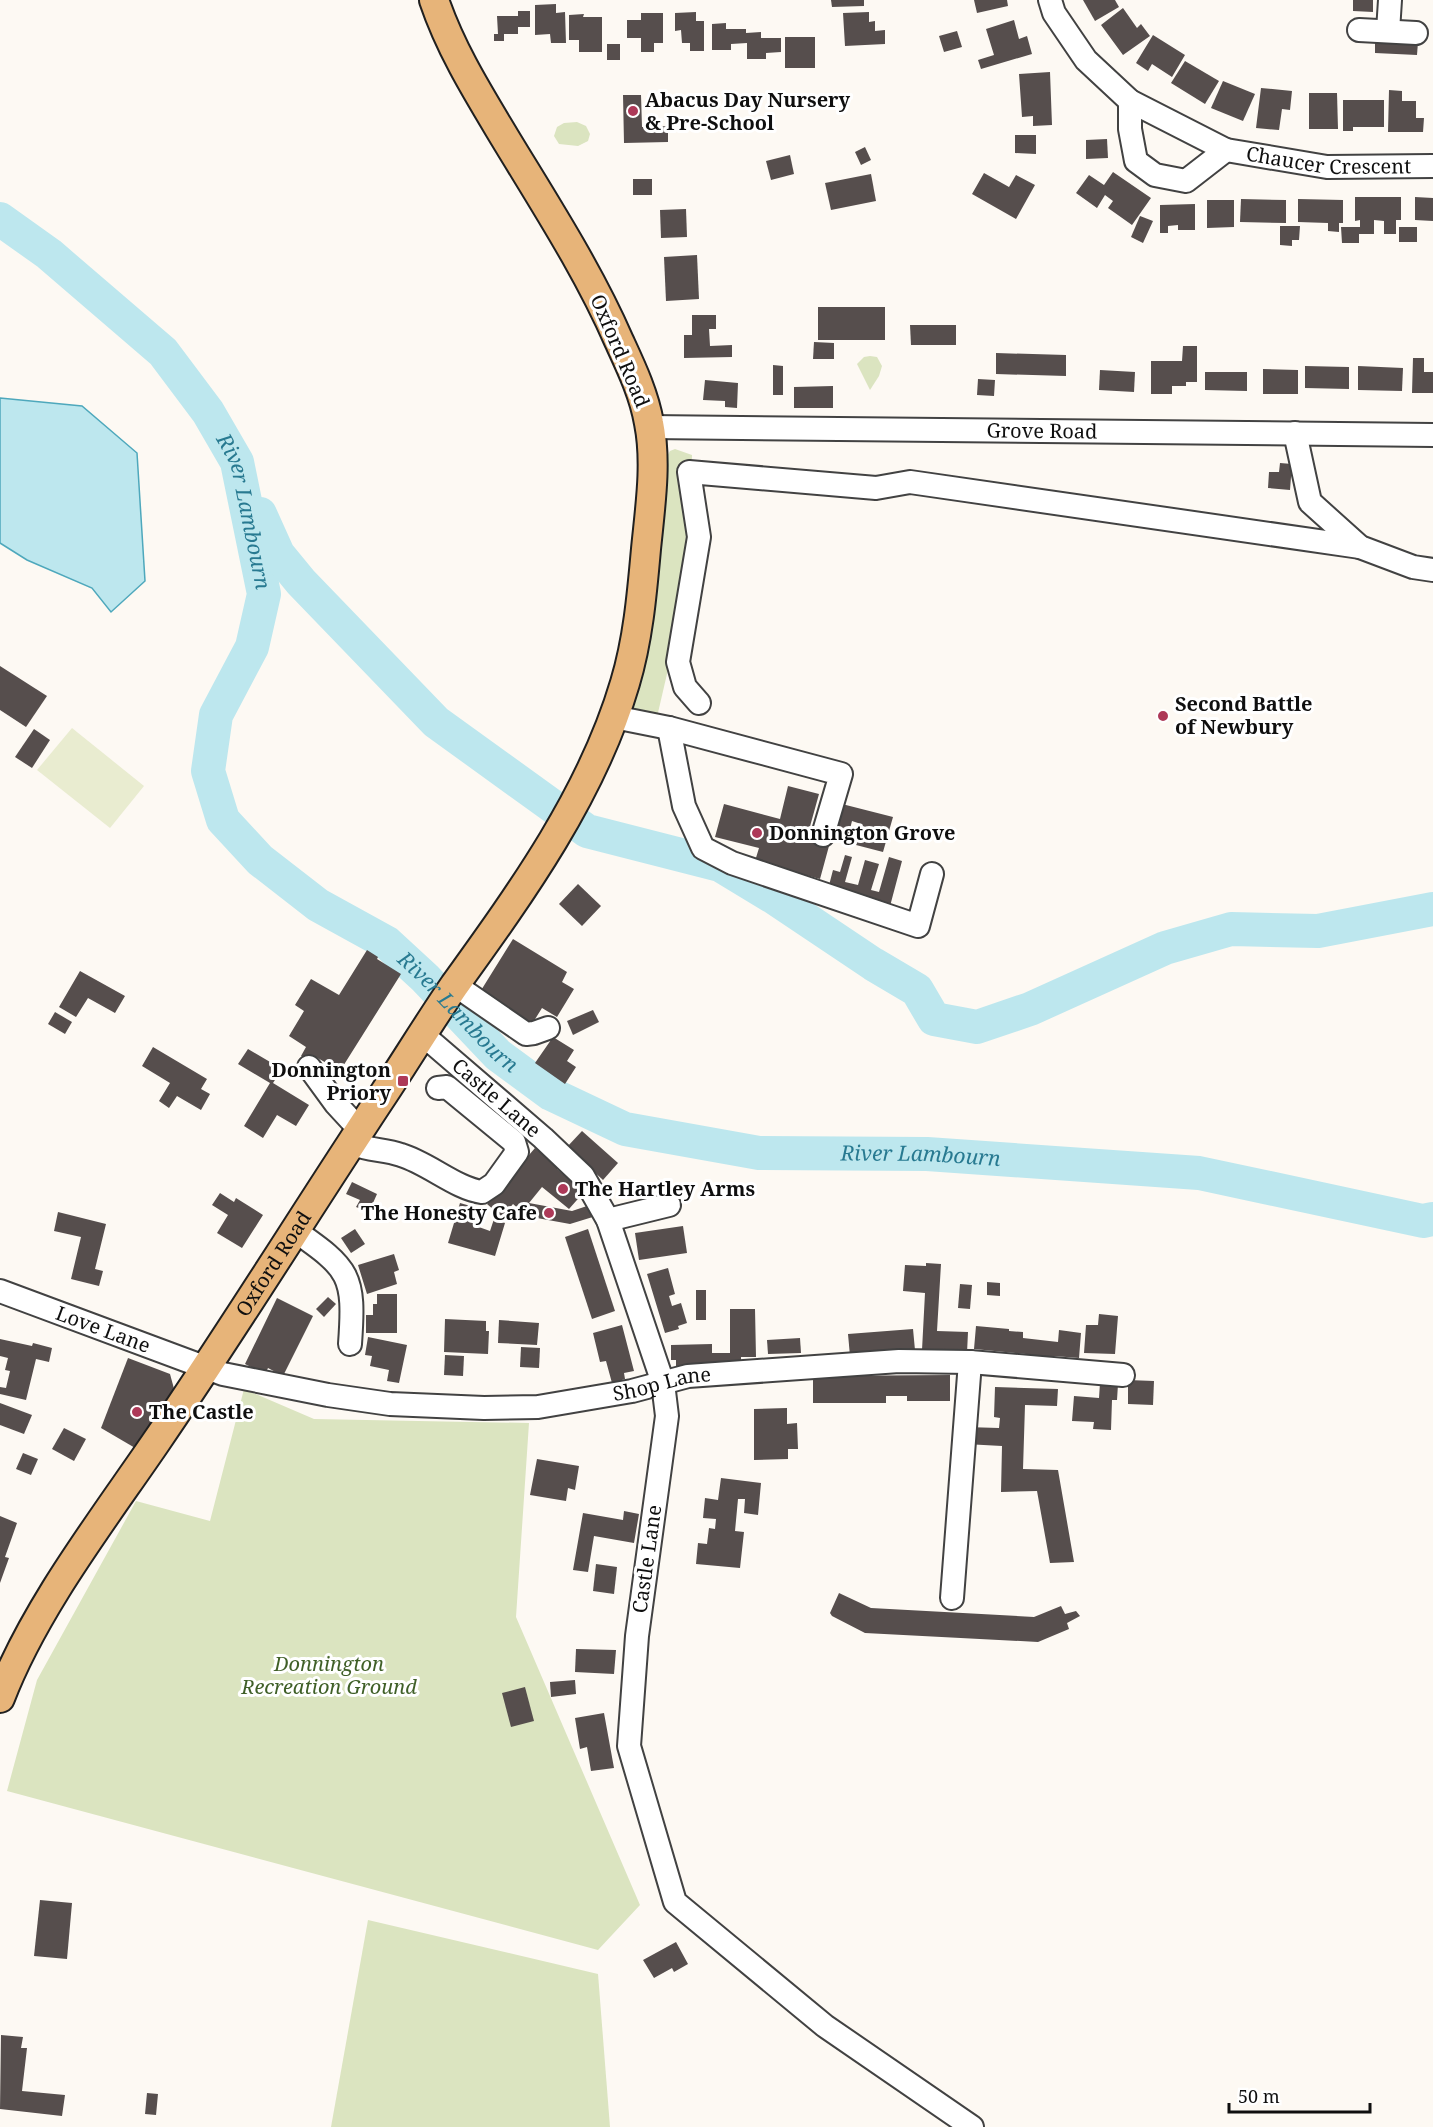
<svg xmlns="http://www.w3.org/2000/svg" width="1433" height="2127" viewBox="0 0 1433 2127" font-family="'Noto Serif',serif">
<rect width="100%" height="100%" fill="#fdf9f3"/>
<g fill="#dbe4c0">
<path d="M577,122L586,126L590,134L588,141L578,146L559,144L554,136L557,127L564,123Z"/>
<path d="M870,356L877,357L882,366L879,376L870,390L857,364L864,357Z"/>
<path d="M675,449L692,455L689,579L657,717L634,712L630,708L666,458L670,451Z"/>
<path d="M244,1389L314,1419L529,1423L516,1617L640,1905L598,1950L7,1791L37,1680L136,1501L210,1521Z"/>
<path d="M368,1920L598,1974L610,2127H331Z"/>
</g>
<path fill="#e9ecd0" d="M72,728L144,786L110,828L37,770Z"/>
<path fill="#bde7ee" stroke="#4ea8bc" stroke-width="1.5" d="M0,398L82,406L137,453L145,581L111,612L92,588L27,560L0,543Z"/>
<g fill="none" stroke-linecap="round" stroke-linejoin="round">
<g stroke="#bde7ee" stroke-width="34">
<path id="s1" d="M0,219L49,254L163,352L208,412L237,462L264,594L252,647L216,715L208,771L223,820L260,860L318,905L387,943L425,978L498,1055L551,1094L625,1129L759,1153L927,1154L1199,1173L1423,1221L1433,1219"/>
<path d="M260,514L278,554L301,582L436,722L587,831L720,865L773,897L873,964L917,990L934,1019L977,1027L1030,1009L1165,948L1231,929L1318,931L1433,909"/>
</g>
</g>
<g fill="#564e4d">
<path d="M831,0H864V6L832,7Z"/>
<path d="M974,0H1007L1008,6L977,13Z"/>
<path d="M1083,0H1115L1119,7L1095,21Z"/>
<path d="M1353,0H1373V12L1353,11Z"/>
<path d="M556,4V13L565,12L566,43H551L550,34L535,35V5Z"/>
<path d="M1123,8L1137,28L1141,24L1150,36L1123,55L1101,25Z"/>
<path d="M518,11H530V27H518V34H504V41H494V34H498L497,16H518Z"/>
<path d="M696,12V21H704V51H690V43H682L681,30L675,31V13Z"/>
<path d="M869,12V22L875,21V31L885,30V44L845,46L843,13Z"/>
<path d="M641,13H663V43H654V52H641V38H627V20H641Z"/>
<path d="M584,14L583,17H602V52H579V40H569V15Z"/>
<path d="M1014,20L1019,39L1027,36L1032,54L981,69L978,60L994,55L986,29Z"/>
<path d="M726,23V29H746V33L761,32V38H781V52L766,53V59H747V43L731,44V50H712V24Z"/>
<path d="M957,31L962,47L944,52L939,36Z"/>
<path d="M1153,35L1185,55L1172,77L1152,64L1148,71L1136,63Z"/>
<rect x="785" y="37" width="30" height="31"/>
<path d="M1375,40L1418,42L1417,55L1375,53Z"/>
<rect x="607" y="44" width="13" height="16"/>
<path d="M1185,61L1219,81L1205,104L1171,83Z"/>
<path d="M1050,72L1052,125L1033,126V116L1022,117L1019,74Z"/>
<path d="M1223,81L1255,94L1243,121L1211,108Z"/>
<path d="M1261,88L1292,91L1290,110L1282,109L1279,130L1256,128Z"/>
<path d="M1389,90L1402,91V101H1416V118H1424L1423,132H1388Z"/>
<path d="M1309,93H1337L1338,129H1309Z"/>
<path d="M623,95H641L642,127L668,126V142L624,143Z"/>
<path d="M1343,100H1384V127H1353V131H1343Z"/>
<path d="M1015,135H1036V154L1015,153Z"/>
<path d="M1107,139L1108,158L1086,159V140Z"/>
<path d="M865,147L871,160L861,165L855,152Z"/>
<path d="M790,155L794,174L771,180L766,161Z"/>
<path d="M1113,172L1151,198L1132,225L1108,208L1113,201L1105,195L1097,208L1076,193L1089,175L1104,185Z"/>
<path d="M984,173L1009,187L1016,175L1035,185L1016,219L972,194Z"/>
<path d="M871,174L876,201L831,210L825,183Z"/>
<rect x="633" y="179" width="19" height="16"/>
<path d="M1355,197H1401V220H1396V234H1384V221L1374,220V234H1359V243H1342L1341,227H1360V220L1355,221Z"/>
<path d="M1415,197L1433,198V221L1415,220Z"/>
<path d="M1241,199L1286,200V223L1240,222Z"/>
<path d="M1298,199L1343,200V223H1339V232L1328,231V223L1298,222Z"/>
<path d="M1207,200H1234V227L1207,228Z"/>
<path d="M1195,204V230H1178V225L1168,226V233H1160V205Z"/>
<path d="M686,209L687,237L661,238L660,210Z"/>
<path d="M1140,216L1153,221L1143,243L1131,237Z"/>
<path d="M1280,226H1300L1299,240H1292V246L1280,245Z"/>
<rect x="1399" y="227" width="18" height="15"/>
<path d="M697,255L699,299L666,301L664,257Z"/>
<rect x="818" y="307" width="67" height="33"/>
<path d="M692,315H716V329H709L710,346L732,345V357L684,358V335H692Z"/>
<path d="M910,325H956V345H911Z"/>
<path d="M814,342L834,343V359H813Z"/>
<path d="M1183,346H1197V382H1186V386H1172V394H1151V361H1182Z"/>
<path d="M996,353L1066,355V376L996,374Z"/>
<path d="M1413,358H1424V372H1433V393H1412Z"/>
<path d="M773,365L783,366V395H773Z"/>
<path d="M1305,366L1349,367V389L1305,388Z"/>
<path d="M1358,366L1403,368L1402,391L1358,390Z"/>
<path d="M1263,369L1298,370V394H1263Z"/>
<path d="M1100,370L1135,372L1134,392L1099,390Z"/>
<path d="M1205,372H1247V391L1205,390Z"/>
<path d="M978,379L995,380L994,396L977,395Z"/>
<path d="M705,380L738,383L737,408L725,407V401L703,400Z"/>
<path d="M833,386V408H794V387Z"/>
<path d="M1280,463L1292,464L1290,490L1268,488L1269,472H1279Z"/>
<path d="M0,666L47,696L26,727L0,710Z"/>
<path d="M34,729L50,740L32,768L15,757Z"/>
<path d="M788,786L819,794L809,830L800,828L798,838L829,846L820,879L755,861L759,848L715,837L724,804L780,819Z"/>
<path d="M842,804L893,817L883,852L856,845L861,824L852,821L847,841L833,838Z"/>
<path d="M845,855L852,857L845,882L858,885L865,860L879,864L871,890L879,892L889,857L902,861L889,910L827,893L833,870L840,872Z"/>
<path d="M578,884L601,906L582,926L559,904Z"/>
<path d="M513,939L567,972L562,982L574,989L557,1017L542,1008L532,1024L480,992Z"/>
<path d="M367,950L378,957L377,959L401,974L340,1071L316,1057L313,1063L301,1056L306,1047L289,1036L304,1011L295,1005L311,979L339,995Z"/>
<path d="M80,971L125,996L115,1013L88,998L76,1017L59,1007Z"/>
<path d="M593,1010L599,1022L573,1035L567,1021Z"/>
<path d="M55,1012L72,1022L65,1034L48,1024Z"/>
<path d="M553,1037L574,1050L567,1061L576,1067L565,1084L535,1063Z"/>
<path d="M153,1047L207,1079L201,1089L210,1094L201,1110L177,1096L169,1108L159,1101L170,1083L142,1066Z"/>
<path d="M248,1049L282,1069L273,1083L309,1105L296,1126L277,1115L263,1138L244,1126L270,1083L238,1064Z"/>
<path d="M582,1131L618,1163L603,1180L567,1147Z"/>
<path d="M535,1148L558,1167L557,1169L572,1182L575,1178L584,1192L569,1209L542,1187L529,1203L572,1211L593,1204L596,1216L570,1224L526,1216L529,1203L521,1211L513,1204L502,1217L487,1204Z"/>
<path d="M352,1182L377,1194L369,1212L356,1207L360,1200L346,1194Z"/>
<path d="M220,1193L234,1202L236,1198L263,1215L242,1248L217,1233L228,1215L212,1205Z"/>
<path d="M460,1203L481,1209L476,1226L490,1231L494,1219L505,1223L495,1256L448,1243Z"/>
<path d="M58,1212L106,1224L95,1269L103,1271L99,1286L71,1279L81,1237L54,1231Z"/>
<path d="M683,1226L687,1253L639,1260L635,1233Z"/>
<path d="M355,1229L365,1244L351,1253L341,1238Z"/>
<path d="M588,1229L615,1311L592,1319L565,1237Z"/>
<path d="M394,1254L399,1270L394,1272L397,1284L367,1294L358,1265Z"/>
<path d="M926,1263L941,1264L937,1331L968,1332L967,1353L922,1350L925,1293L903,1291L905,1265L926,1266Z"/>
<path d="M668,1268L675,1294L669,1296L672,1306L681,1303L687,1323L678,1326L679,1329L665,1333L647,1274Z"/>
<path d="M987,1282L1000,1283V1296L987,1295Z"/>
<path d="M960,1284L972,1285L970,1309L958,1308Z"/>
<rect x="696" y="1290" width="10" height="30"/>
<path d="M377,1294H397V1333H366V1315H373V1304H377Z"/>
<path d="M328,1297L336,1304L324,1317L316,1309Z"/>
<path d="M277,1298L313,1316L283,1376L268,1368L265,1374L245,1364Z"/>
<path d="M730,1309H755L756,1357H741V1366L676,1367V1360H671V1345L712,1344V1353H730Z"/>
<path d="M1099,1314L1118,1316L1115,1354L1084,1353L1086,1325H1098Z"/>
<path d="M445,1319L486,1321V1331H489L488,1354L444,1352Z"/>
<path d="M499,1320L539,1323L537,1345L498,1343Z"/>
<path d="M622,1325L634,1371L624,1373L625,1379L612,1383L606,1361L600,1362L593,1333Z"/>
<path d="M976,1326L1009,1329V1331L1023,1332V1338L1058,1342L1059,1330L1081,1333L1079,1358L1054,1356V1362L1025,1360L1026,1354L974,1349Z"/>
<path d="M913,1329L915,1350L850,1356L848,1334Z"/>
<path d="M368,1337L407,1345L399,1383L387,1381L389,1370L370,1366L372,1356L365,1355Z"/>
<path d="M800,1338L801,1353L768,1354L767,1340Z"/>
<path d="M0,1339L32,1346L33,1343L52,1348L49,1362L36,1359L26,1400L0,1394V1387L6,1388L10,1371L5,1370L8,1358L0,1356Z"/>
<path d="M521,1347L540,1348L539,1368L520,1367Z"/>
<path d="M445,1355L464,1356L463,1376L444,1375Z"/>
<path d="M128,1358L170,1374L176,1396L142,1452L101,1428Z"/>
<path d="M950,1375V1401H907V1396H886V1403H813V1376Z"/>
<path d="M1128,1380L1154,1381L1153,1405L1128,1404Z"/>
<path d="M1100,1383L1118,1384L1117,1400H1112L1111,1430L1093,1429L1094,1422L1072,1421L1074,1396L1099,1398Z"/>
<path d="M995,1387L1058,1389L1057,1406L1025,1405L1023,1469L1058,1470L1074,1562L1050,1563L1037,1491L1001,1492L1002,1446L965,1444L966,1427L999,1428L1000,1418L994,1417Z"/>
<path d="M0,1403L32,1415L24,1434L0,1425Z"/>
<path d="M787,1408V1424L797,1423L798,1449H788V1459L754,1460V1409Z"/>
<path d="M64,1428L86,1439L74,1461L52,1449Z"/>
<path d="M23,1453L38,1459L31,1475L16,1469Z"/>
<path d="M537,1459L579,1466L575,1490L568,1488L566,1501L530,1495Z"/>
<path d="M721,1478L761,1483L758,1515L744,1513L745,1499H738L735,1531L744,1532L740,1568L696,1564L698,1543L707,1544L709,1528L715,1529L716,1519L703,1518L705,1498L718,1500Z"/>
<path d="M624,1511L639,1514L634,1543L594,1536L588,1572L573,1570L583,1513L623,1520Z"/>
<path d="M0,1516L17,1523L5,1557L9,1558L0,1583Z"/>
<path d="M596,1564L617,1567L614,1594L593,1591Z"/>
<path d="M839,1593L871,1608L1034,1617L1061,1606L1065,1614L1076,1611L1080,1616L1067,1623L1069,1629L1038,1642L865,1633L832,1616L830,1613Z"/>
<path d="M576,1649L616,1650L614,1674L575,1672Z"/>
<path d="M575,1680L576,1694L551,1697L550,1682Z"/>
<path d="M525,1687L534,1721L511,1727L502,1693Z"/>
<path d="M604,1713L614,1768L591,1771L587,1747L580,1749L575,1718Z"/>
<path d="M40,1900L72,1903L67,1959L34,1956Z"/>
<path d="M676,1942L688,1964L674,1972L672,1968L654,1978L643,1960Z"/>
<path d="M1,2035L23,2037L21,2048H27L22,2091L65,2095L62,2116L0,2109Z"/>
<path d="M147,2093L158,2094L156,2115L145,2114Z"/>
</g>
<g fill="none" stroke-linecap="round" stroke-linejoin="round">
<defs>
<g id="minor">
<path id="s2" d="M1050,0L1054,13L1086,60L1130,101L1226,150L1327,167L1433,166"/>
<path d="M1359,30L1416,33"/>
<path d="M1388,31L1390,0"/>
<path d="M1130,101V129L1136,161L1155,175L1186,181L1226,150"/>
<path id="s3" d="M650,427L1433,435"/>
<path d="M1295,433L1310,502L1360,547L1413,567L1433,570"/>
<path d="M699,703L685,687L678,662L699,537L689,472L876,488L910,482L1360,547"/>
<path d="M614,717L669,728L841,774L823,835"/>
<path d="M669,728L684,806L703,848L732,863L918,926L932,874"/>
<path d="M455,985L526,1034L534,1033L548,1028"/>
<path id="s4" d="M422,1034L543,1138L583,1176L608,1220L663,1383L667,1416L637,1636L629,1746L675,1902L825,2026L972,2127"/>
<path d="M309,1067L336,1104L360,1130"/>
<path d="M351,1143C370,1151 384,1149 401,1155C428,1163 457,1189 482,1192L494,1184L517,1152L514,1142L447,1087L438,1088"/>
<path d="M608,1220L669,1205"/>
<path d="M294,1230C350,1269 355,1275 350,1344"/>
<path id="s5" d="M0,1291L223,1374L328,1395L390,1404L484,1408L538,1407L632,1391L688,1376L899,1361L970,1362L1123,1375"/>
<path d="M952,1598L970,1362"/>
</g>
<g id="major">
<path id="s6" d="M0,1698C34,1609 102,1521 156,1442C235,1327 308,1208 385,1092C408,1057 430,1021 454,986C521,893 592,795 625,683C638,640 642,594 646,549C650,508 657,463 649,423C644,394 631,367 619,341C588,270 545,204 505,138C478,93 451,50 434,0"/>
</g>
</defs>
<use href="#minor" stroke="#424242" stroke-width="26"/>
<use href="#major" stroke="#202020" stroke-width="32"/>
<use href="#minor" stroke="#fff" stroke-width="22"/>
<use href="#major" stroke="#e7b479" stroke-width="28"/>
</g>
<g fill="#ad3958" stroke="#fff" stroke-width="2">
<circle cx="633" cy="111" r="6"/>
<circle cx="1163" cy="716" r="6"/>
<circle cx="757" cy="833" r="6"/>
<rect x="397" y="1075" width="12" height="12" rx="3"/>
<circle cx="563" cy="1189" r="6"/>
<circle cx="549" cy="1213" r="6"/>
<circle cx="137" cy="1412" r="6"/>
</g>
<g text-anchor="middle" stroke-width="6" stroke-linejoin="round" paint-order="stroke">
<g font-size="20" font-weight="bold" fill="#0f0f0f" stroke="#fff" text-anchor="start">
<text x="645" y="107">Abacus Day Nursery<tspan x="645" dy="23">&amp; Pre-School</tspan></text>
<text x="1175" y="711">Second Battle<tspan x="1175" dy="23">of Newbury</tspan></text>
<text x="769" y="840">Donnington Grove</text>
<text x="391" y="1077" text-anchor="end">Donnington<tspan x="391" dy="23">Priory</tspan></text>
<text x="575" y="1196">The Hartley Arms</text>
<text x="537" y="1220" text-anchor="end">The Honesty Cafe</text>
<text x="149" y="1419">The Castle</text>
</g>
<g font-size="20" fill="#0f0f0f" stroke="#fff">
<text dy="7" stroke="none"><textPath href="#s2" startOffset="342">Chaucer Crescent</textPath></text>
<text transform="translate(620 351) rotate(67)" y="7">Oxford Road</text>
<text dy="7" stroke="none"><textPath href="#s3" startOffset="392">Grove Road</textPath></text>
<text dy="7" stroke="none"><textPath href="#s4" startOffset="98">Castle Lane</textPath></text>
<text dy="7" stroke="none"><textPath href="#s6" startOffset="514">Oxford Road</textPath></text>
<text dy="7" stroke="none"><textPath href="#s5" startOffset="110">Love Lane</textPath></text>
<text dy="7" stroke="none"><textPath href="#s5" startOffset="682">Shop Lane</textPath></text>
<text transform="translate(647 1559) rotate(-82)" y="7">Castle Lane</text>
</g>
<g font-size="20" font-style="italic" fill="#3f5f27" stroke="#fff">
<text x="329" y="1671">Donnington<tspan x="329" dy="23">Recreation Ground</tspan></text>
</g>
<g font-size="21" font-style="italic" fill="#287a91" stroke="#fff">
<text dy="7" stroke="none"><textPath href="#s1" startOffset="393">River Lambourn</textPath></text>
<text dy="7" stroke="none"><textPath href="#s1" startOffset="1023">River Lambourn</textPath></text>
<text dy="7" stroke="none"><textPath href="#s1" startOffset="1527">River Lambourn</textPath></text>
</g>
</g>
<path d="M1229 2103v9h141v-9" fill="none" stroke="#0f0f0f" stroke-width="3"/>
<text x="1238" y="2103" font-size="18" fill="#0f0f0f" stroke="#ffffff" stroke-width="4.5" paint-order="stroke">50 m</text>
</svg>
